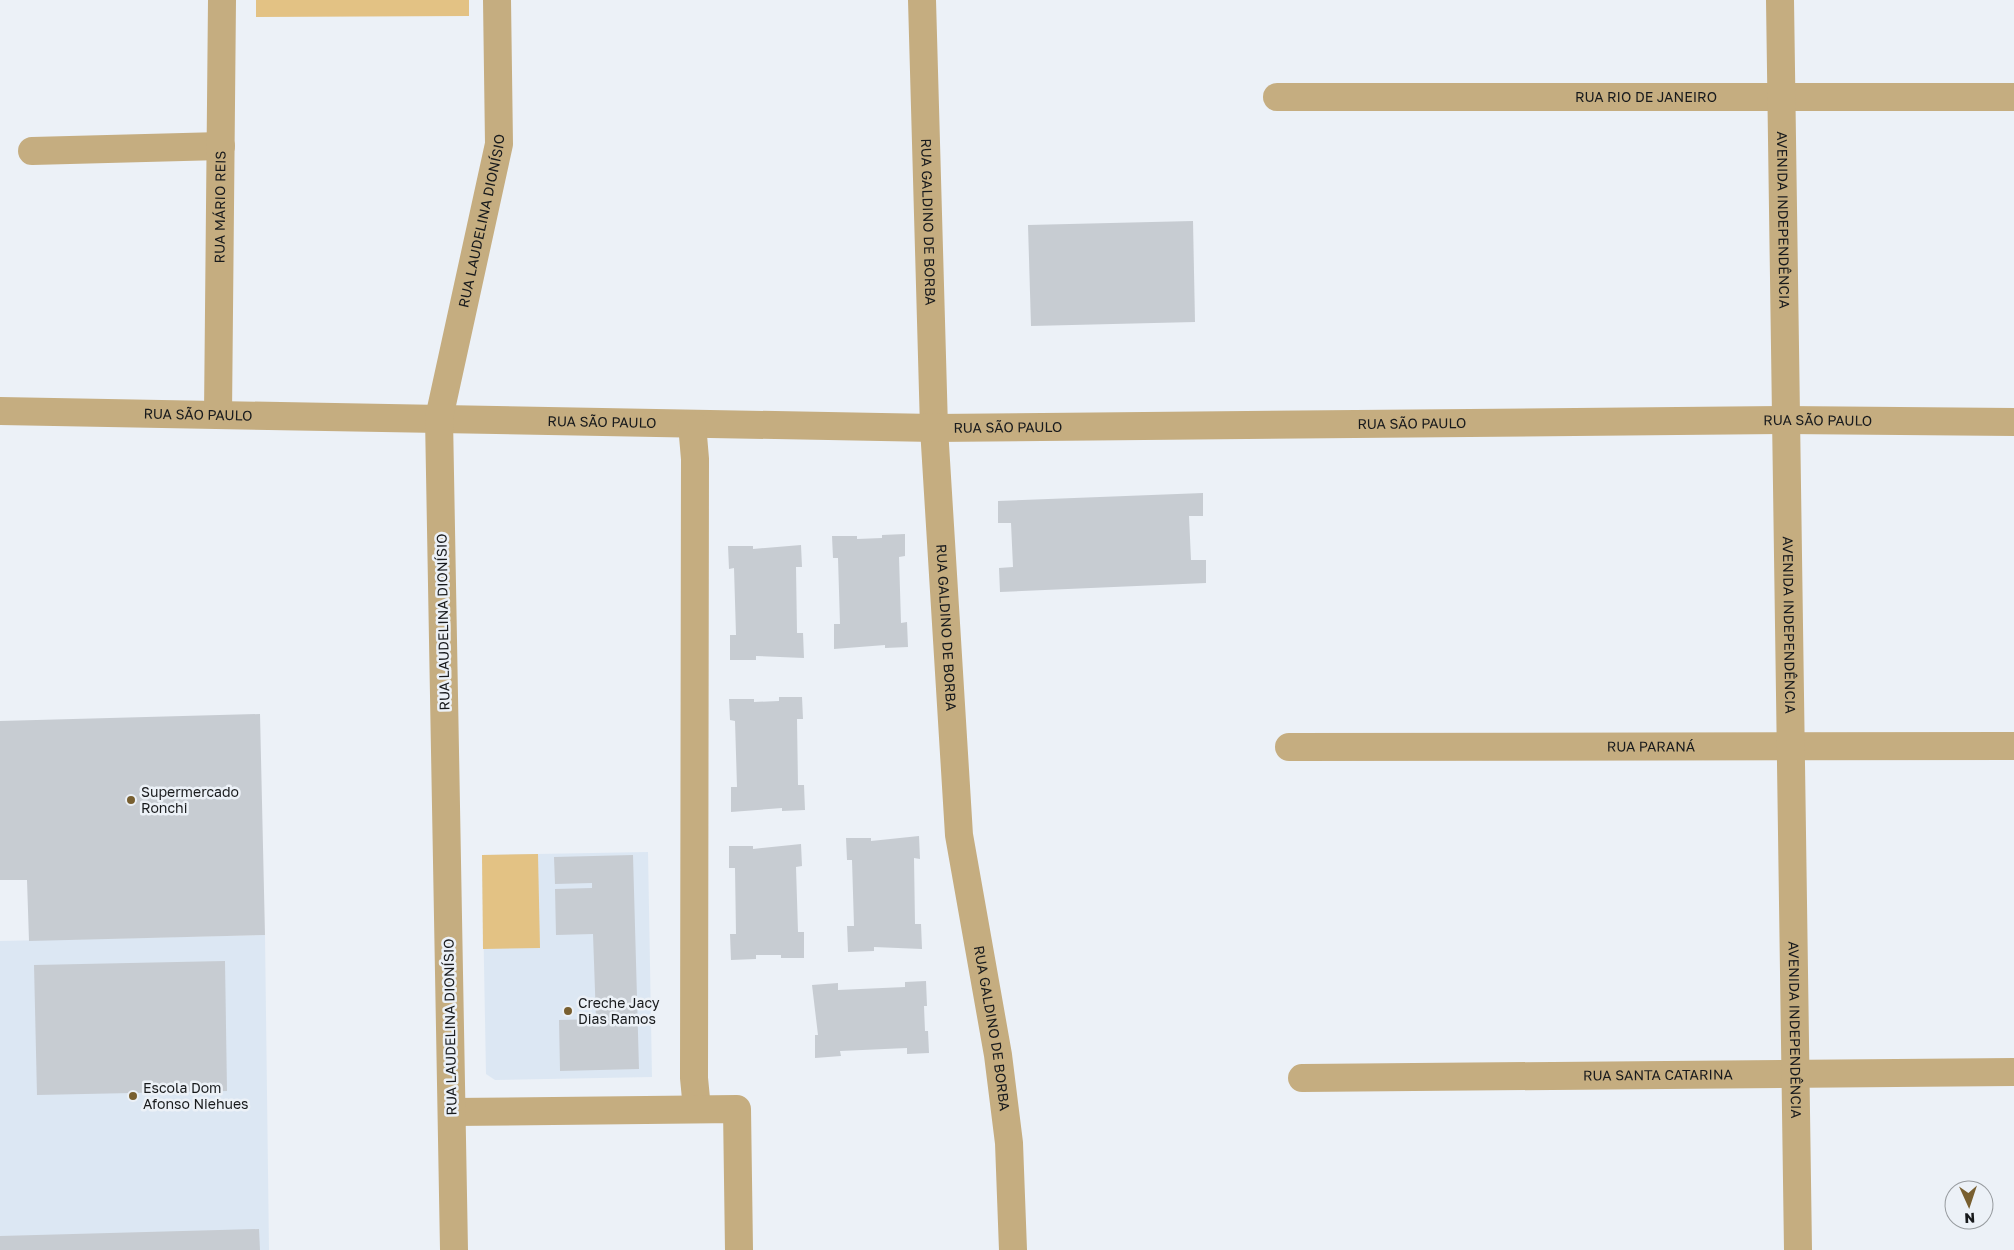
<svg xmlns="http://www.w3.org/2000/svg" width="2014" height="1250" viewBox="0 0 2014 1250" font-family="'Golos Text',sans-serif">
<rect width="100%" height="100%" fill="#ecf1f7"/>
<g fill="#dce7f3">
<path d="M648,852L652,1077L495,1080L486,1074L482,855Z"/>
<path d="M265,935L269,1250H0V941Z"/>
</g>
<g fill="#e3c284">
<path d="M256,0H469V16L256,17Z"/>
<path d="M538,854L540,948L483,949L482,855Z"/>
</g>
<g fill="#c7ccd2">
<path d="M1193,221L1195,322L1031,326L1028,225Z"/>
<path d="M1203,493V516H1189L1191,560H1206V583L1000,592L999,568L1013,567L1011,523H998V501Z"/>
<path d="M905,534V556L899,557L901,623L907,622L908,647L885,648V645L834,649V624H840L838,558H833L832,536H857V539L882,538V535Z"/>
<path d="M801,545L802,567H796L797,633H803L804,658L756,656V660H730V635H736L734,568L729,569L728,546H753V549Z"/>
<path d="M779,697H802L803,719H797L798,785H804L805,810L782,811V808L731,812V787H737L735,721L730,720L729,699H754V702L779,701Z"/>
<path d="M260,714L265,935L29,941L27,880H0V721Z"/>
<path d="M919,836L920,859L914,858L915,924H921L922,949L874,947V951L848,952L847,926H854L852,860H847L846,838H871V841Z"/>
<path d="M801,844L802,866L796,867L798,932H804V958H781V955H756V959L731,960L730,934H736L735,868H729V846H753V849Z"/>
<path d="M633,855L639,1069L560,1071L559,1020L596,1019L593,934L556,935L555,889L592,888V883L555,884L554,857Z"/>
<path d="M225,961L227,1091L37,1095L34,965Z"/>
<path d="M926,981L927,1006H924L925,1031H928L929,1053L907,1054V1048L840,1051L841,1056L815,1058V1035H818L812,985L838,983V990L905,987V982Z"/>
<path d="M259,1229L260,1250H0V1236Z"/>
</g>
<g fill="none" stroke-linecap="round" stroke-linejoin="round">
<g stroke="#c5ad80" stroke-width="28">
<path id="s1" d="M922,0L934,428L959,835L998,1055L1009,1143L1013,1250"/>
<path id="s2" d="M1277,97H2014"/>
<path d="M32,151L221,146"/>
<path id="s3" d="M0,411L934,428L1786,420L2014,422"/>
<path id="s4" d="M218,415L222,0"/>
<path d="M692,424L695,459L694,1078L697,1109"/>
<path id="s5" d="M1289,747L2014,746"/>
<path id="s6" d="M1302,1078L2014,1072"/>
<path d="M452,1112L737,1109L739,1250"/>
<path id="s7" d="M454,1250L439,418L499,144L497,0"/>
</g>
<path stroke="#c5ad80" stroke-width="28" id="s8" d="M1780,0L1798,1250"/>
</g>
<g fill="#785f30" stroke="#ecf1f7" stroke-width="2">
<circle cx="131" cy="800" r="5"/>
<circle cx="568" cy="1011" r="5"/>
<circle cx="133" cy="1096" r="5"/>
</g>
<g text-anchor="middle" stroke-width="5" stroke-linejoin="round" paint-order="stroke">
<g font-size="14" fill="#181a1c" stroke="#ecf1f7">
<text dy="5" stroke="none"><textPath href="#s2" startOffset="369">RUA RIO DE JANEIRO</textPath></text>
<text dy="5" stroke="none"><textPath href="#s4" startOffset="208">RUA MÁRIO REIS</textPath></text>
<text dy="5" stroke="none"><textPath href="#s8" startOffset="220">AVENIDA INDEPENDÊNCIA</textPath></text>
<text dy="5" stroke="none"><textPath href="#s7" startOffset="1034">RUA LAUDELINA DIONÍSIO</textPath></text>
<text dy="5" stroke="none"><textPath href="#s1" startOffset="222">RUA GALDINO DE BORBA</textPath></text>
<text dy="5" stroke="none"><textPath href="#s3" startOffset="198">RUA SÃO PAULO</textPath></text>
<text dy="5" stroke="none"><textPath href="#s3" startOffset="1818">RUA SÃO PAULO</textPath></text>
<text dy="5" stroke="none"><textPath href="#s3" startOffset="602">RUA SÃO PAULO</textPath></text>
<text dy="5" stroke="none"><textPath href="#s3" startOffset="1412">RUA SÃO PAULO</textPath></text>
<text dy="5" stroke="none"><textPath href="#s3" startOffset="1008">RUA SÃO PAULO</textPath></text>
<text transform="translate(443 622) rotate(-91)" y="5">RUA LAUDELINA DIONÍSIO</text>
<text dy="5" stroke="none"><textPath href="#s8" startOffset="625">AVENIDA INDEPENDÊNCIA</textPath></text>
<text dy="5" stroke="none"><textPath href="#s1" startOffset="628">RUA GALDINO DE BORBA</textPath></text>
<text dy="5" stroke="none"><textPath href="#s5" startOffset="362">RUA PARANÁ</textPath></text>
<text transform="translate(450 1027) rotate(-91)" y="5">RUA LAUDELINA DIONÍSIO</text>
<text dy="5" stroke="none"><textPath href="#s1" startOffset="1032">RUA GALDINO DE BORBA</textPath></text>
<text dy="5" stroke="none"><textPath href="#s8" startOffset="1030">AVENIDA INDEPENDÊNCIA</textPath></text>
<text dy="5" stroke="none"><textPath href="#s6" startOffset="356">RUA SANTA CATARINA</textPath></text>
</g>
<g font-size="14" fill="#181a1c" stroke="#ecf1f7" text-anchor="start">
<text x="141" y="797">Supermercado<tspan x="141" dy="16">Ronchi</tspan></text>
<text x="578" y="1008">Creche Jacy<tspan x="578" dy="16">Dias Ramos</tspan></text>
<text x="143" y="1093">Escola Dom<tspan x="143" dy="16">Afonso Niehues</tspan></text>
</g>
</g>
<g transform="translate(1969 1205) rotate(177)"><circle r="24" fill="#ecf1f7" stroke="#979b9f"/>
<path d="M0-4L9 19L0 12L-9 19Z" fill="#785f30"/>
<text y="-8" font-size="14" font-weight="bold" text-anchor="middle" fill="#181a1c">N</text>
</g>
</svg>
